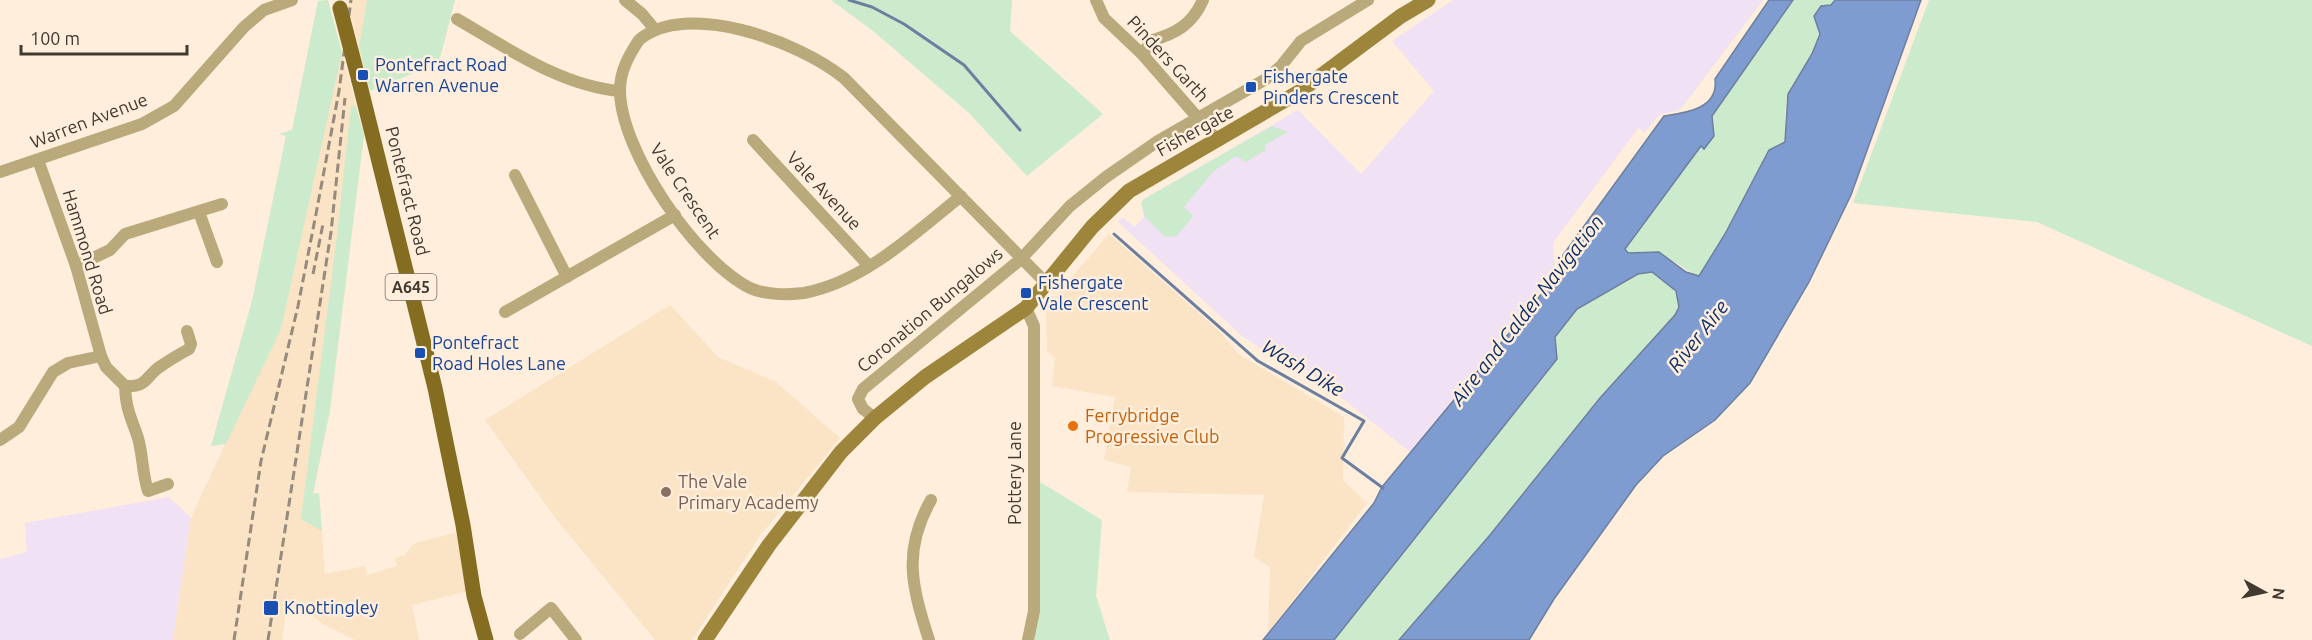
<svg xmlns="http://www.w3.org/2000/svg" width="2312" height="640" viewBox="0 0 2312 640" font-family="Ubuntu,sans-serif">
<rect width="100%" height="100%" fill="#feeedb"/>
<g fill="#f0e1f4">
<path d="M1453,0H1763L1680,110L1660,114L1644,133L1639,127L1553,243L1555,273L1410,452L1300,365L1268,353L1242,336L1117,221L1123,218L1135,227L1144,217L1141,203L1144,199L1298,110L1361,174L1434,91L1392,41Z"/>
<path d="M169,497L191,518L173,640H0V559L27,552L25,523Z"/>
</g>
<g fill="#fbe3c5">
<path d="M328,0L364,135L330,410L313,494L319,493L325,574L365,566L367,575L397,566L395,558L405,555L413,544L456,532L468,591L412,605L419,640H355L323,624L288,599L282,640H173L191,518L225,444L211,446L252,301L286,136L279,134L292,130L318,1Z"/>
<path d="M347,0H378L370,91Z"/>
<path d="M1109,234L1220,332L1238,354L1344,417L1343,480L1367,503L1268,633L1270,567L1254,557L1264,495L1127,492L1131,467L1104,460L1115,397L1052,386L1055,358L1047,351L1046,307Z"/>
<path d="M670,305L718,357L776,382L840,438L759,537L692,640H655L557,520L485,420Z"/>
</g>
<g fill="#ccebcd">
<path d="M328,0L342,53L281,329L226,444L211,446L252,301L286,136L279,134L292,130L318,1Z"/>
<path d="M367,0H455L440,58L426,68L370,91L359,47Z"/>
<path d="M831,0H1012L1010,31L1103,114L1027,176L969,113L873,31Z"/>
<path d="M1793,0H1835L1816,22C1831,45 1795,73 1788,94C1784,108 1786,127 1785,142L1769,150L1725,234L1698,277L1659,252L1628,253L1625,249L1698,150L1701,145L1704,149L1711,116Z"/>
<path d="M1929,0H2312V346L2037,222L1853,203Z"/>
<path d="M351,105L356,107L364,135L330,410L313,494L319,493L322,531L301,519L337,235Z"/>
<path d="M1272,126L1288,132L1265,145L1266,150L1246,162L1236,156L1214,171L1184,207L1193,216L1177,236L1165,237L1145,217L1141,203L1144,199Z"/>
<path d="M1646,271L1652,272L1676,291L1679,307L1675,315L1600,398L1490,535L1399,640H1332L1557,359L1555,336L1577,309Z"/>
<path d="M1032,477L1102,520L1096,596L1110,640H1028Z"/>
</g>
<path fill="#7f9cd0" stroke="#6d7fa0" stroke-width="1.5" d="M1769,0H1793L1712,116L1714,136L1704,149L1701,146L1698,150L1625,249L1628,253L1659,252L1686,272L1699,276L1725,234L1769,150L1785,142L1788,94L1812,54L1820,34L1814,16L1821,6L1831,5L1835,0H1921L1851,195L1809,282L1750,383L1715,420L1663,456L1636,485L1554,599L1529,640H1399L1490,535L1600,398L1675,315L1679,307L1676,291L1652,272L1638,274L1577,309L1555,337L1557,359L1334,640H1263L1374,503L1382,487L1563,268V255L1664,116C1685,113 1719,109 1715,79Z"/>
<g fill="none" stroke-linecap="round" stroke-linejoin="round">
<g stroke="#6d7fa0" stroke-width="3">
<path d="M849,0L872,7L904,24L964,65L1020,130"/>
<path d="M1114,234L1258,361L1364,421L1342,458L1383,488"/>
</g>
<g stroke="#b9a97b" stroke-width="12">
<path d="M625,0L642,14L652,26"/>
<path d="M1096,0L1104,18L1143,55L1218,141"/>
<path d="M457,19C507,48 561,86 620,91"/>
<path d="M1143,55L1150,41C1175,34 1192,25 1203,0"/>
<path d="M753,140L869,266"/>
<path d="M38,160L76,266L101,356"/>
<path d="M0,172L142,124L174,106L244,27L264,10L292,0"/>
<path d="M515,175L567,277"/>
<path d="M961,196C915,233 864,282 804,293C788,295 765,295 750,288C696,261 620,151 620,90C620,71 629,55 639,40C687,0 798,41 844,78L1047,284"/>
<path d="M199,212L217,262"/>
<path d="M76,266L110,250L125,234L222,204"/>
<path d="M1026,308L1034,326V611L1028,640"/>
<path d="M505,312L675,215"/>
<path d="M125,386C126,410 131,417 138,438C143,455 142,473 148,491L168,484"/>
<path d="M875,418L863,409L858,399L863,389L1021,259L1070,206L1106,177L1158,141L1266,79L1281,66L1301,41L1368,0"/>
<path d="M0,440L19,427L53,372L68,363L101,356L106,367L125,386C147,387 145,378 158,368C168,361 178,355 189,349L191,344L187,331"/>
<path d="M520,634L551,608L576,640"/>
<path d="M929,640C912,587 902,551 931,500"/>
</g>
<path stroke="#9d863c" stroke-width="15" d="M705,640L769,545L841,452L875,418L925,377L1026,308L1092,227L1129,191L1299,92L1401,16L1428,0"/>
<path stroke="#846d20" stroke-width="15" d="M359,81L435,388L463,525L474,596L486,640"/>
<g stroke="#958a7c" stroke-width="3" stroke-dasharray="9 4.5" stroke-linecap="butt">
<path d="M313,274L323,224"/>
<path d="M234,640L261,461L298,306L316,214L339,91L351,0"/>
<path d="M268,640L331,232L345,98"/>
</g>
<path stroke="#846d20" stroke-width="15" d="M340,8L359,81"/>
</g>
<g fill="#1a4fb4" stroke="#feeedb" stroke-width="2">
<rect x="357" y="69" width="12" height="12" rx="3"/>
<rect x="1245" y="81" width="12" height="12" rx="3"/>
<rect x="1020" y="287" width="12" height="12" rx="3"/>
<rect x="414" y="347" width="12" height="12" rx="3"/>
<rect x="263" y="600" width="16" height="16" rx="3"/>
</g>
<circle fill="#e8710a" stroke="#feeedb" stroke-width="2" cx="1073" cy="426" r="6"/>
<circle fill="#8d6e63" stroke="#feeedb" stroke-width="2" cx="666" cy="492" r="6"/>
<g text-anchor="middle" stroke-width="5" stroke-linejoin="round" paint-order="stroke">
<rect fill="#feeedb" stroke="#7a7064" stroke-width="1.5" x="385.5" y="274" width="51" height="26" rx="4.5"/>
<g font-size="16" font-weight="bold" fill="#423a31">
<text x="411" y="293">A645</text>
</g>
<g font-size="18" fill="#423a31" stroke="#feeedb">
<text transform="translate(1168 59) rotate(47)" y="6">Pinders Garth</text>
<text transform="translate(89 121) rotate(-21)" y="6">Warren Avenue</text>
<text transform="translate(1195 131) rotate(-29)" y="6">Fishergate</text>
<text transform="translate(407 191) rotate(76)" y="6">Pontefract Road</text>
<text transform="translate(685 191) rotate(56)" y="6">Vale Crescent</text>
<text transform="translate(824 191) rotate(47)" y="6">Vale Avenue</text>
<text transform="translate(87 252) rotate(73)" y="6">Hammond Road</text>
<text transform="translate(930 310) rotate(-40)" y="6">Coronation Bungalows</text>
<text transform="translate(1015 473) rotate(-90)" y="6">Pottery Lane</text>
</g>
<g font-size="18" fill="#164399" stroke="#feeedb" text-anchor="start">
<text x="375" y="71">Pontefract Road<tspan x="375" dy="21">Warren Avenue</tspan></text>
<text x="1263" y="83">Fishergate<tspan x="1263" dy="21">Pinders Crescent</tspan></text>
<text x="1038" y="289">Fishergate<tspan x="1038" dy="21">Vale Crescent</tspan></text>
<text x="432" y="349">Pontefract<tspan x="432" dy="21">Road Holes Lane</tspan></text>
<text x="284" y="614">Knottingley</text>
</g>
<g font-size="18" fill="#c56008" stroke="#feeedb" text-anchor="start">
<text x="1085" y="422">Ferrybridge<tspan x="1085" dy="21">Progressive Club</tspan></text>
</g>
<g font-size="18" fill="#785e54" stroke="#feeedb" text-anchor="start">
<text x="678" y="488">The Vale<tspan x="678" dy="21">Primary Academy</tspan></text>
</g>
<g font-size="20" font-style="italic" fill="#0f2f6c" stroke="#feeedb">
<text transform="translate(1527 310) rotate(-52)" y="7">Aire and Calder Navigation</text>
<text transform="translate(1698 336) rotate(-52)" y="7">River Aire</text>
<text transform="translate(1303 368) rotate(31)" y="7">Wash Dike</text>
</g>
</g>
<g transform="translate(2264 592) rotate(98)" stroke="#feeedb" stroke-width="4.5" paint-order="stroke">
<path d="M0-4.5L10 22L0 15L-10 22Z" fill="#423a31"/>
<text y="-9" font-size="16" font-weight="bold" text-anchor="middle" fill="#423a31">N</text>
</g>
<path d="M21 45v9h166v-9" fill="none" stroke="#423a31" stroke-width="3"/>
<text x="30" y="45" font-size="18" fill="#423a31" stroke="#feeedb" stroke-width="4.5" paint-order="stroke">100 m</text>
</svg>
